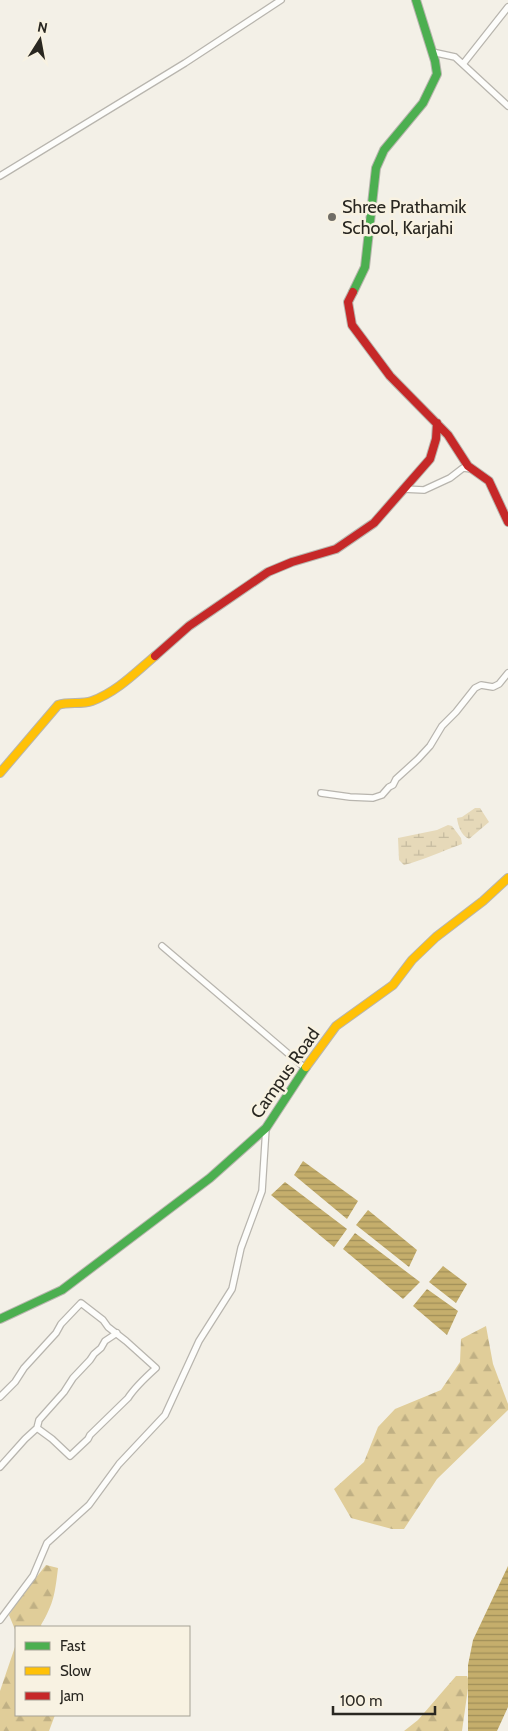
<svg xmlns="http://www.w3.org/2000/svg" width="508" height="1731" font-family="Cabin,sans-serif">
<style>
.forest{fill:url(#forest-firs)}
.wetland{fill:url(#wetland-marsh)}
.water{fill:url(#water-rules)}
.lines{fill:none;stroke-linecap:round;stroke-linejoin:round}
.street-casing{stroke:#b8b5ae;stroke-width:8}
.fast-casing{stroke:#b8b5ae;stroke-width:10}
.slow-casing{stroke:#b8b5ae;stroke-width:10}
.jam-casing{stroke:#b8b5ae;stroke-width:10}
.street{stroke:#fdfdfb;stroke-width:5.5}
.fast{stroke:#4caf50;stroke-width:8}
.slow{stroke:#ffc107;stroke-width:8}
.jam{stroke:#c62828;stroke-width:8}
.poi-dot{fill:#706d66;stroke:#f8f2e2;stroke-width:2}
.labels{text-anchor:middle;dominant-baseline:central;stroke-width:5;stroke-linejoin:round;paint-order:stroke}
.poi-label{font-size:18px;fill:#292721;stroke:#f8f2e2;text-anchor:start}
.street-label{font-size:18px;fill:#292721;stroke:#f8f2e2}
</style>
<defs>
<pattern id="forest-firs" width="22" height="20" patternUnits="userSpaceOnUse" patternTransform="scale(1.25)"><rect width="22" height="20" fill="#e0cd99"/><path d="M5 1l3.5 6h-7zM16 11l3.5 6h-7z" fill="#c0b084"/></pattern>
<pattern id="wetland-marsh" width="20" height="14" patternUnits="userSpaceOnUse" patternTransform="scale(1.25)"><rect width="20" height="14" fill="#e6d9b9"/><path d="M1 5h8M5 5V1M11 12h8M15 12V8" fill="none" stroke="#c5ba9f"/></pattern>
<pattern id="water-rules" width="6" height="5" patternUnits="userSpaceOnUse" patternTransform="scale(1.25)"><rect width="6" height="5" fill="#c5ae6c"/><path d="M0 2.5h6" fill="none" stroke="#a08e58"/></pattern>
</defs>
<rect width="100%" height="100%" fill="#f3f0e7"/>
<path class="forest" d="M486,1326L493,1364L508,1404V1410L437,1479L404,1529H392L351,1518L334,1489L364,1462L378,1427L395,1409L441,1390L460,1362L461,1339Z
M46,1565L58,1568C55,1593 54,1603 41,1625L42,1627H16V1632L9,1615L19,1599Z
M16,1644V1715H55L49,1731H0V1691Z
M456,1676H467L469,1681L462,1731H404L418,1720Z"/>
<path class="wetland" d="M475,808H480L489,822L469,839C461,835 458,826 457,818L462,817Z
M448,825L452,826L461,838L462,844C442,851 424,860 404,865L399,860L398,838L437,830Z"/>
<path class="water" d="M303,1161L358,1201L347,1219L294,1175Z
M285,1182L347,1229L334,1247L271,1195Z
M368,1210L417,1250L409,1267L356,1225Z
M355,1233L420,1282L403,1299L343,1249Z
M443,1266L467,1284L456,1303L429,1282Z
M427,1289L458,1311L447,1335L413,1306Z
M508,1566V1707L497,1731H468V1665L473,1640Z"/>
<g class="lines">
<defs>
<path id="street" d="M432,52L455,57L508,106
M463,64L508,7
M0,176L185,63L281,0
M403,489L424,490L450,478L463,468L472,469
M321,793L350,797L373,798L382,795L389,787L393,785L396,779L418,759L430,746L442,726L456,712L475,688L481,685L493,687L499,684L508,673
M162,946L305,1068
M0,1397L15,1382L24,1368L56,1333L61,1324L81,1303L103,1320L108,1327L126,1341L156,1368C146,1377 135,1387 128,1398L90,1435L88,1439L70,1456L52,1439L37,1428L25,1439L0,1467
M37,1428L39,1420L64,1392L73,1378L90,1360L94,1354L101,1348L105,1341L117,1333
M0,1620L33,1576L47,1543L89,1505L119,1464L165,1415L199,1341L232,1289L241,1248L262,1191L266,1128"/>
<path id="fast" d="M353,292L365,267L376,168L384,150L423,103L437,74L435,61L416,0
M0,1319L62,1290L210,1178L266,1128L306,1067"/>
<path id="slow" d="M0,773L58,705C69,701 81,705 92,701C117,692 136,672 155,656
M306,1067L336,1026L393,985L412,960L436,937L483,901L508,878"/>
<path id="jam" d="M353,292L348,302L352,325L390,376L448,435L468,466L489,481L508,522
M155,656L189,626L268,572L292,562L336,549L374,523L430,459L436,439L437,423"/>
</defs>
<use href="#street" class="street-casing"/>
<use href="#fast" class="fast-casing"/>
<use href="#slow" class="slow-casing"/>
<use href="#jam" class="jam-casing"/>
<use href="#street" class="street"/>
<use href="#fast" class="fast"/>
<use href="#slow" class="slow"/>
<use href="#jam" class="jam"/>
</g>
<circle class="poi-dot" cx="332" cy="217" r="5"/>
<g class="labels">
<g class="poi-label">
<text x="342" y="207">Shree Prathamik<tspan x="342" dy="21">School, Karjahi</tspan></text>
</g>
<g class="street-label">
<text transform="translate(285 1073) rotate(-55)">Campus Road</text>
</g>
</g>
<rect x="15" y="1626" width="175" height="90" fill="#f8f2e2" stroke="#a5a195"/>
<rect x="25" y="1642" width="25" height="8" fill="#4caf50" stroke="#a5a195"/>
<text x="60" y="1651" font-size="15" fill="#292721">Fast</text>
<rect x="25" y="1667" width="25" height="8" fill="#ffc107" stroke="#a5a195"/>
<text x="60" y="1676" font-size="15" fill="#292721">Slow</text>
<rect x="25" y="1692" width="25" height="8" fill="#c62828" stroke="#a5a195"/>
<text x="60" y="1701" font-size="15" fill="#292721">Jam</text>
<g transform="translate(40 40) rotate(11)" stroke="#f8f2e2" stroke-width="4" paint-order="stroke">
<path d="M0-4L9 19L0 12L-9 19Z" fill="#292721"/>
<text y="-8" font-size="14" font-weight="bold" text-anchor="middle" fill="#292721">N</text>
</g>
<path d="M333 1706v8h102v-8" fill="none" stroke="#292721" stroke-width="2.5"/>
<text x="340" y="1706" font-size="15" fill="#292721" stroke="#f8f2e2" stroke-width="4" paint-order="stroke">100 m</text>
</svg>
